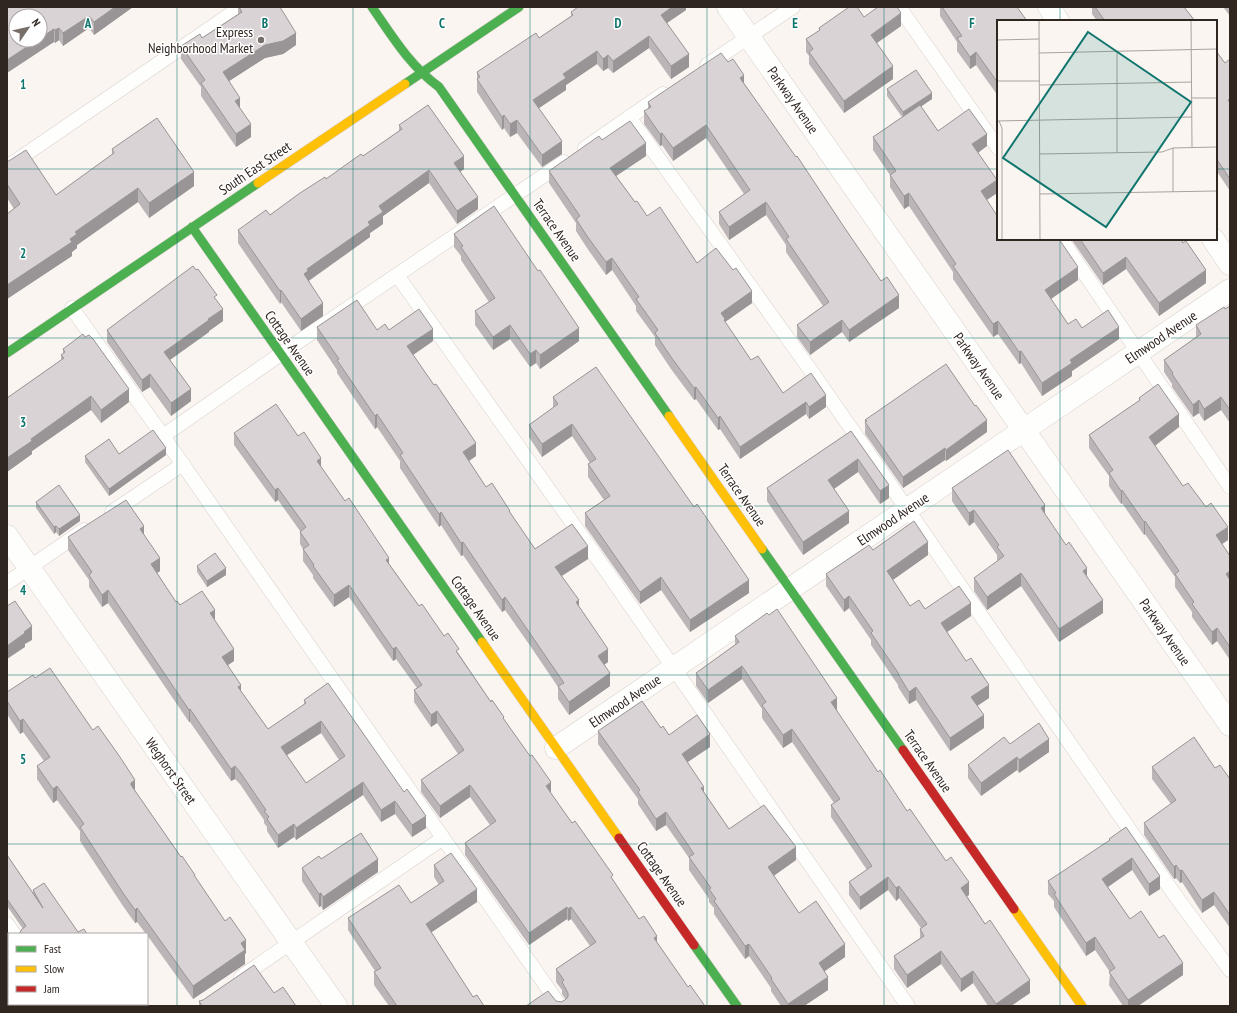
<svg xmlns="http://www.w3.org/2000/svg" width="1237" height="1013" font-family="'PT Sans Narrow',sans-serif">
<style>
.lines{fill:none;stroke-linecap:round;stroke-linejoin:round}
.lane-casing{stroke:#d9d1cd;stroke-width:15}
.street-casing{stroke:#d9d1cd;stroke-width:23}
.fast-casing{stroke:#d9d1cd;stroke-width:10}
.slow-casing{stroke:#d9d1cd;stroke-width:10}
.jam-casing{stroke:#d9d1cd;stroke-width:10}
.lane{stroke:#fefefd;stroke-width:14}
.street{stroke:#fefefd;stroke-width:22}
.fast{stroke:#4caf50;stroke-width:9}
.slow{stroke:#ffc107;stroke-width:9}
.jam{stroke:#c62828;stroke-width:9}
.wall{fill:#bbb5b7;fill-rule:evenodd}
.shaded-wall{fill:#999495}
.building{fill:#dad3d5;stroke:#999495;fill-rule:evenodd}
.grid{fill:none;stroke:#0f766e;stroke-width:1;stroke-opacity:0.55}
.poi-dot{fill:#776e69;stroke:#fff;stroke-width:1.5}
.labels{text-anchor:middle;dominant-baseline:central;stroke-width:3;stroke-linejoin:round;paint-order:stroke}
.poi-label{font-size:14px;fill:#302620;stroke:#fff;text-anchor:end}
.street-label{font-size:14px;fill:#302620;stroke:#fff}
.inset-road{fill:none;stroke:#a9a29d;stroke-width:1}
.view{fill:#0f766e;fill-opacity:0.15;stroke:#0f766e;stroke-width:2}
.inset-edge{fill:none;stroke:#302620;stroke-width:2}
.grid-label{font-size:13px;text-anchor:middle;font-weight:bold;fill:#0f766e;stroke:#fff;stroke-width:3;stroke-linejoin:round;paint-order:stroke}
</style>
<rect width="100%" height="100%" fill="#faf5f1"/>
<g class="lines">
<defs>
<path id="lane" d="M899,7L998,148
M707,65L793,7
M629,117L814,375L1177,898L1230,970
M585,148L663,94
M7,167L241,7
M1061,239L1230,487
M397,275L607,572L908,1006
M72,308L86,328L163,436L560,1006
M163,436L295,344L564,162
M112,512L183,464
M7,583L84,530
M7,924L14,934
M241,977L443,838
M63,1004L64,1006"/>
<path id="street" d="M728,7L1230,725
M1049,7L1058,21
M1213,239L1230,264
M7,536L336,1006
M556,748L1230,290"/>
<path id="fast" d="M372,7C392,36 410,66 439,87L669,416
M405,84L519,7
M192,227L482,642
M7,353L258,183
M762,549L903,750
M694,945L737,1006"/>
<path id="slow" d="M258,183L405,84
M669,416L762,549
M482,642L619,838
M1014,909L1082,1006"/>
<path id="jam" d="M903,750L1014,909
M619,838L694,945"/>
</defs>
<use href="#lane" class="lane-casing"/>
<use href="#street" class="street-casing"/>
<use href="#fast" class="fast-casing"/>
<use href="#slow" class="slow-casing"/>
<use href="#jam" class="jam-casing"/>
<use href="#lane" class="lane"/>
<use href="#street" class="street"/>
<use href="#fast" class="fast"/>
<use href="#slow" class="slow"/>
<use href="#jam" class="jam"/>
</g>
<path class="wall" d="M7,7H133L94,35L89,28L63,46L59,40L55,43L54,42Z
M238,7H280L296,45L283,54L265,58L229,81L251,137L236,147L201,96V87L181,59V46L202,38L238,14Z
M686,7V10L667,23L689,67L671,79L649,48L613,73L608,68L603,71L597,64L566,85V90L539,108L562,154L542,167L517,133L510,137L504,128L502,130L477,92V72L539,38L571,16V12Z
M940,7H1017L998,21V96L976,65L970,69L957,51V42L940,16Z
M1092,7H1184L1195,21H1097L1092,14Z
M1223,7H1230V16Z
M864,17L901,26L877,43L893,79L844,113L809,64V56L806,52V39L819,31V28Z
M1216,51L1225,63L1230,59V191L1216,170Z
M744,83L899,308L849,342L842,332L810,355L797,337V325L823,306L786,252V245L766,215L729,240L719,224V212L744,194L706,138L673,161L662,145L660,146L644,124V111L648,109V102Z
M887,89L932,99L921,106L938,131L987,146L978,153L997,193L986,200L998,239L1078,280L1051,299L1068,324L1119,339L1072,371V376L1042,396L1021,363L1019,364L998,334L993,337L953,279V272L909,206L904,209L890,187V175L873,150V137L902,117L887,96Z
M399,125L464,169L460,172L478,209L457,224L429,183L383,216V224L370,233V237L309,281L323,316L301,331L281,302L280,304L238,243V230L270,215L326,179L363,156L399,131Z
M602,140L646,156L616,176L635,202L647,216L697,263L752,303L725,322L751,360L783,393L826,407L809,419L806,414L740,459L720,429L718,430L696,399L694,400L671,369L655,345V337L636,311V306L612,270L606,275L587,248L576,231V223L549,183V171Z
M112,149L194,186L149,218L138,202L77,245V248L72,252V256L7,299V214L14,209L7,198V162L56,195L112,155Z
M454,234L579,341L540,369L536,363L530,367L510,339L493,350L475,325V311L489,302L461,260V256L454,247Z
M1071,239H1181L1206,283L1159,316L1126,269L1103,285Z
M217,300L223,321L209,331V332L170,360L191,401L171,416L150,387L142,392L107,342V330Z
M1230,306V423L1221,410L1204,421L1199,413L1193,417L1172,387V384L1164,372V360L1196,337V325Z
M317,327L389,330L433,341L413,355L476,456L469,461L486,487L510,513L535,549L588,559L562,576L579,607L608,662L604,665L610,686L569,715L558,699V687L531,647L505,610L502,612L463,555L461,556L441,525L439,527L400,468V461L377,427L375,429L337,373V370L317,340Z
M63,349L129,402L101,423L91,410L32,451V454L7,472V398L61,360V355L63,354Z
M553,397L749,593L690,632L661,590L640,604L585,526V513L604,500L588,477V464L590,463L572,436L542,457L529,437V425L553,408Z
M1139,398L1179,427L1155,446L1183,486L1228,540L1222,544L1230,556V660L1217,641L1212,645L1192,617V612L1175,587V577L1145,534L1144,535L1122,503L1121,504L1109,486V476L1089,448V435L1139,401Z
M865,420L987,432L946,461L945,460L903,488L865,434Z
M851,431L889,498L880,504L858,472L834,489L849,523L803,555L767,501V488Z
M234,433L321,467L419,606L459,654L491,702L504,719L551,794L572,823L613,880L639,919L657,943L688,987L705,1006H526L556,1001L561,1002L566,1000L562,994V990L556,982V969L590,946L571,919L568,921L567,919L529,945L465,855V843L490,825L470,797L440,818L421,792V780L458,754L437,723L431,727L414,702V690L417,688L396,659L393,661L349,597L334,607L313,578V575L303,561V549L300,544V531L278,500L275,502L234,445Z
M166,455L109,496L85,462V456Z
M952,488L1045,515L1087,576L1103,613L1059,642L1021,586L987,610L974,591V578L998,561L997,560V555L974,522L969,526L952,501Z
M36,502L80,521L59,536L56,532L54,534L36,508Z
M144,534L160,571L157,573L176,602L180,605L215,620L234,661L228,665L241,691L268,729L304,705V700L426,828L412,837L395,814L381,822L363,795L296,840L294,837L278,848L267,831V827L264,823V820L240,784L235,779L231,781L190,722H189L108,603L102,607L89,587V580L68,550V537ZM321,733L339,760L306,783L287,755Z
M873,550L928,555L893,580L910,606L971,616L947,632L989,698L977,706L984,728L950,751L916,700L909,704L898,687V685L871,645V640L849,608L844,612L826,586V574Z
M197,566L226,575L207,587L197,572Z
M735,636L837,711L878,772L969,895L967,896L1030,993L1011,1006H988L973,983L961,992L941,964L907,988L894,969V956L920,938V929L921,928L899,898L896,901L888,890L860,910L849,895V882L867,870L831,817V805L834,803L792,742L783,748L762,718V709L742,679L708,703L696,686V673L735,645Z
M35,678L92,729L195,877L246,953L245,954V964L193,999L147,935V934H146L137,922L135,923L123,906L80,841V831L57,800L53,803L37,779V766L44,761L23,732L20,734L7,714V692Z
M661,728L669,735L710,747L687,762L704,792L729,829L796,860L773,876L799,913L845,957L825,971L828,990L804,1006H781L771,991V988L749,956L745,959L714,914V908L709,902V899L689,870V858L666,825L656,831L638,804V799L598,744V731Z
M1010,744L1049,752L1019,773L1017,770L981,796L968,778V765Z
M1152,767L1215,768L1230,779V928L1214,905L1202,913L1182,882L1180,883L1176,878L1174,879L1144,835V823L1171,804L1152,779Z
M1126,827L1160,889L1149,896L1132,870L1108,887L1130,919L1183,975L1138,1006H1123L1109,985L1110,972L1095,950L1086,956L1054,907V901L1048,894V881L1109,841V839Z
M7,855L33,893V890L78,932L87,934L23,929L7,906Z
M321,859L378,872L323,910L321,906L319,907L302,881V868Z
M434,865L477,902L431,932L473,997L484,1006H389L374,985V972L375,971L348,930V918L411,903L439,885L434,877Z
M9,938V1001L7,998V939Z
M274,993L296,1006H199V1001Z
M11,1004H32L30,1006H12Z
M89,1004H141L142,1006H90Z"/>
<path class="shaded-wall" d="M115,7H133L94,35V22Z
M672,7H686V10L661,27V15Z
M901,13V26L871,47V35Z
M89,16V28L63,46V33Z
M59,28V40L55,43V30Z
M54,29V42L7,73V60L37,40H40V38Z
M296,33V45L283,54L265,58L223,85V72L265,45Z
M649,36V48L613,73V61Z
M597,51V64L566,85V90L533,112V100L563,74Z
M976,52V65L970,69V57Z
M689,54V67L671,79V66Z
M608,55V68L603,71V59Z
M893,66V79L844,113V101Z
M744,75V87L740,78Z
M932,93V99L903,119V112Z
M240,98V111L235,101Z
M504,115V128L502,130V117Z
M517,120V133L510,137V124Z
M251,124V137L236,147V134Z
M706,125V138L673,161V148Z
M662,133V145L660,146V134Z
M987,134V146L972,157V144Z
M562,141V154L542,167V155Z
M646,143V156L610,180V168Z
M464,156V169L454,176V163Z
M429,170V183L383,216V224L370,233V237L308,281L304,274L307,269L368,222L379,206Z
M194,172V186L149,218V203Z
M997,180V193L981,204V191Z
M138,188V202L77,245V248L72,252V256L7,299V285L70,239L75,232Z
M909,193V206L904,209V196Z
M478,197V209L457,224V211Z
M766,202V215L729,240V227Z
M1126,257V269L1103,285V273Z
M612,258V270L606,275V262Z
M1078,267V280L1045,303V290Z
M1206,270V283L1159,316V303Z
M281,290V302L280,304V291Z
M752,291V303L725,322V332L721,313Z
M899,295V308L849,342V330Z
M323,303V316L301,331V319Z
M223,309V321L209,331V332L164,364V352Z
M842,320V332L810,355V342Z
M998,321V334L993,337V324Z
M510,325V339L493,350V337Z
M1119,327V339L1072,371V376L1042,396V383L1070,360Z
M579,328V341L540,369V355Z
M433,329V341L407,359V346Z
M536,350V363L530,367V354Z
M1021,351V363L1019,364V352Z
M150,374V387L142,392V380Z
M696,387V399L694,400V388Z
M129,389V402L101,423V410Z
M191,389V401L171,416V403Z
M826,395V407L809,419V407Z
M91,396V410L32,451V454L7,472V458L31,439Z
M1221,397V410L1204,421V409Z
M1199,400V413L1193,417V405Z
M806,402V414L740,459V447Z
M377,414V427L375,429V416Z
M1179,414V427L1149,450V437Z
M720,416V429L718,430V418Z
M987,420V432L946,461V450Z
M572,424V436L542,457V444Z
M476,443V456L463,465V452Z
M166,448V455L109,496V489Z
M945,448V460L903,488V477Z
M321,458V470L317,461Z
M858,459V472L828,493V480Z
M889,485V498L880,504V491Z
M278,488V500L275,502V490Z
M1122,490V503L1121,504V491Z
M1045,505V518L1041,508Z
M974,510V522L969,526V513Z
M849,511V523L803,555V542Z
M441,512V525L439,527V514Z
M80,515V521L59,536V529Z
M1145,521V534L1144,535V522Z
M56,526V532L54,534V527Z
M144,526V539L140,529Z
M1228,527V540L1216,548V535Z
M463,542V555L461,556V543Z
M928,542V555L887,584V571Z
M588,546V559L555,580V567Z
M160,558V571L151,577V564Z
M389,558V570L386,560Z
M226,568V575L207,587V581Z
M1087,568V581L1083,571Z
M1230,571V584L1226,574Z
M1021,573V586L987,610V597Z
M661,577V590L640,604V592Z
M749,580V593L690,632V620Z
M349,585V597L334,607V595Z
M108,590V603L102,607V595Z
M849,596V608L844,612V600Z
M505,597V610L502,612V600Z
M579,600V613L576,602Z
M1103,600V613L1059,642V629Z
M971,603V616L941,636V623Z
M215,610V622L210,613Z
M32,626V640L25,644V647L7,659V646L24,632Z
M1217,628V641L1212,645V632Z
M396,647V659L393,661V649Z
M234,649V661L222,669V657Z
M608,649V662L598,669V656Z
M742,666V679L708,703V690Z
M610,673V686L569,715V702Z
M241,685V698L238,687Z
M989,685V698L971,710V697Z
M916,687V700L909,704V692Z
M837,698V711L831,715V702Z
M190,709V722H189V710Z
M437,711V723L431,727V715Z
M984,715V728L950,751V738Z
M23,719V732L20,734V721Z
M321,721V733L281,759V747Z
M792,729V742L783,748V735Z
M710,734V747L682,766V754Z
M1049,739V752L1019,773V760Z
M1017,757V770L981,796V783Z
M235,766V779L231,781V769Z
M135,780V793L131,796V783Z
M363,782V795L296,840V828Z
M551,782V794L546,786Z
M470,785V797L440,818V806Z
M57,786V800L53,803V789Z
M704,787V799L701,788Z
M395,801V814L381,822V810Z
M666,812V825L656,831V819Z
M426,816V828L412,837V825Z
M294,824V837L278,848V835Z
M796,847V860L768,880V867Z
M1132,858V870L1102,891V879Z
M378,859V872L323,910V897Z
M1176,865V878L1174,879V867Z
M1182,870V882L1180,883V871Z
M1160,876V889L1149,896V884Z
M888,877V890L860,910V897Z
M969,882V895L961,901V888Z
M899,886V898L896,901V888Z
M477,889V902L426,936V924Z
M1214,892V905L1202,913V900Z
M321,893V906L319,907V894Z
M567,907V919L529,945V933Z
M571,907V919L568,921V909Z
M137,908V922L135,923V910Z
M657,936V948L654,938Z
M1095,937V950L1086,956V943Z
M246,940V953L245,954V964L193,999V986L241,943Z
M749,944V956L745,959V946Z
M845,944V957L819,975V963Z
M941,951V964L907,988V975Z
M1183,963V975L1138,1006H1128V1000Z
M973,971V983L961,992V979Z
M828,977V990L804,1006H788V1004Z
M1030,980V993L1011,1006H996V1004Z
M23,1004H32L30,1006H20Z"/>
<path class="building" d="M7,7H115L94,22L89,16L63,33L59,28L55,30L54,29L40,38V16H16V40H37L7,60Z
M239,7H280L296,33L283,41L265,45L223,72L240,98L235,101L251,124L236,134L201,83L205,80L181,46L200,34L202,38L242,12Z
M578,7H672L661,15L689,54L671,66L649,36L613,61L608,55L603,59L597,51L563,74L566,78L533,100L562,141L542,155L517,120L510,124L504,115L502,117L477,79L480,77L477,72L536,33L539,38L573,15L571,12Z
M849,7H857L864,17L878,7H897L901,13L871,35L893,66L844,101L809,52L813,49L806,39L820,30L819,28Z
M942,7H1017L1027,21H998V83L976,52L970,57L957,38L962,36Z
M1095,7H1184L1195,21H1117L1116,19L1114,21H1105Z
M1216,51L1225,63L1230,59V98L1228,100L1230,103V179L1216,158Z
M721,53L728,62L733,59L744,75L740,78L796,157L797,156L844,227L881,281L887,277L899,295L849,330L842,320L810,342L797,325L829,302L786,239L789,237L766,202L729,227L719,212L750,190L706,125L673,148L662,133L660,134L644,111L651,107L648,102Z
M916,70L932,93L903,112L887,89Z
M428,105L464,156L454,163L478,197L457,211L429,170L379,206L383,212L368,222L370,225L307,269L308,271L304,274L323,303L301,319L281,290L280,291L238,230L266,210L270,215L300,193L325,177L326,179L361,154L363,156L402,129L399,125Z
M920,105L938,131L969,109L987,134L972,144L997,180L981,191L998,217V239H1059L1078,267L1045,290L1068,324L1076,319L1082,328L1108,310L1119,327L1070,360L1072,363L1042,383L1021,351L1019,352L998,321L993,324L953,266L956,264L909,193L904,196L890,175L896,171L873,137Z
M157,118L194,172L149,203L138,188L75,232L77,234L70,239L72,242L7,285V214L20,204L7,184V162L26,150L56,195L114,153L112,149Z
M630,121L646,143L610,168L635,202L637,201L647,216L660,207L697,263L716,248L733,270L736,268L752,291L721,313L725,319L724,320L751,360L758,356L783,393L811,373L826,395L809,407L806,402L740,447L720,416L718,418L696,387L694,388L671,357L655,333L658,330L636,299L639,297L612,258L606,262L587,236L576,219L580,216L549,171L599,136L602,140Z
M494,206L538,271L540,270L579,328L540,355L536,350L530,354L510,325L493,337L475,311L495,298L461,247L463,246L454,234Z
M1080,239H1181L1183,243L1186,241L1206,270L1159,303L1126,257L1103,273Z
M193,266L196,270L198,269L217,295L214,297L223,309L208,319L209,320L164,352L191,389L171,403L150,374L142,380L107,330Z
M357,300L377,330L385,324L389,330L419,309L433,329L407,346L434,385L436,384L476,443L463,452L486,487L492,483L510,511H509L535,549L572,524L588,546L555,567L579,600L576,602L608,649L598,656L610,673L569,702L558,686L564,683L505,597L502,600L463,542L461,543L441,512L439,514L400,455L403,453L377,414L375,416L337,360L339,359L317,327Z
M1230,306V410L1221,397L1204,409L1199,400L1193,405L1172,374L1173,373L1164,360L1201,334L1196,325L1224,307L1225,309Z
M83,334L85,337L89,335L93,339L129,389L101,410L91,396L31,439L32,441L7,458V398L64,358L61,355L65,352L63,349Z
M946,364L975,406L976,405L987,420L946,450L945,448L903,477L865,422L867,421L865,420Z
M596,367L694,507L697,504L749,580L690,620L661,577L640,592L585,513L610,496L588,464L596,459L572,424L542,444L529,425L558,404L553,397Z
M1158,384L1179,414L1149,437L1183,486L1188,483L1206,507L1211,503L1228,527L1216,535L1230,556V571L1226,574L1230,580V647L1217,628L1212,632L1192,604L1194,602L1175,574L1179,571L1145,521L1144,522L1122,490L1121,491L1109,473L1113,470L1089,435L1140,400L1139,398Z
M276,404L298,436L304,432L321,458L317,461L345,501L349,498L389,558L386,560L419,606L422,604L444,636L448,633L459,649L456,651L491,702L492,700L504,717L503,718L530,756L532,755L551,782L546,786L572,823L575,821L613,875L611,877L639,919L644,916L657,936L654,938L688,987L690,985L705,1006H526L548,991L556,1001L561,1002L565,1000L568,997V993L562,982L564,980L556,969L596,942L571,907L568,909L567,907L529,933L465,843L496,821L470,785L440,806L421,780L464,750L437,711L431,715L414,690L422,685L396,647L393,649L349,585L334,595L313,566L314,565L303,549L309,545L300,532L306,527L278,488L275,490L234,433Z
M153,430L166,448L109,489L85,456L109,439L119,454Z
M851,431L889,485L880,491L858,459L828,480L849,511L803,542L767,488Z
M1008,450L1045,505L1041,508L1066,545L1069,542L1087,568L1083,571L1103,600L1059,629L1021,573L987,597L974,578L1004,556L997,547L999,545L974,510L969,513L952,488Z
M59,485L80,515L59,529L56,526L54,527L36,502Z
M126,500L144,526L140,529L160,558L151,564L176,602L177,601L180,605L202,591L215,610L210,613L234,649L222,657L241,685L238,687L268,729L306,703L304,700L328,683L404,792L407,789L426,816L412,825L395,801L381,810L363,782L296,828L294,824L278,835L267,819L269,817L264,811L266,810L240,772L235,766L231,769L190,709L189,710L108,590L102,595L89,575L92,572L68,537ZM321,721L345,756L306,783L281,747Z
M914,521L928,542L887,571L910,606L919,600L925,609L959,586L971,603L941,623L966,661L971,658L989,685L971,697L984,715L950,738L916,687L909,692L898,674H899L871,633L873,631L849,596L844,600L826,574L869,545L873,550Z
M215,553L226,568L207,581L197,566Z
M15,601L32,626L24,632L25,633L7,646V606Z
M777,609L837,698L831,702L878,772L880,770L907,811L910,809L946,861L951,857L969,882L961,888L985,924L990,920L1030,980L996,1004L973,971L961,979L941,951L907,975L894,956L924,936L920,929L927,924L899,886L896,888L888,877L860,897L849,882L872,866L831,805L840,799L792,729L783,735L762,705L766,702L742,666L708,690L696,673L739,642L735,636L767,613L769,615Z
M50,668L92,729L93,730L98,726L120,757L135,780L131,783V785L181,857L182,856L195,875H194L225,921L230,917L246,940L241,943L245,950L193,986L137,908L135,910L123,893L80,827L84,824L57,786L53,789L37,766L50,757L23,719L20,721L7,701V692L33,675L35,678Z
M642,701L661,728L663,726L669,735L697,715L710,734L682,754L704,787L701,788L729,829L764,805L796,847L768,867L799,913L816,901L845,944L819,963L828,977L788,1004L771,979L772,978L749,944L745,946L714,901L716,899L709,889L711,888L689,857L694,854L666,812L656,819L638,792L640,790L598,731Z
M1039,723L1049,739L1019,760L1017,757L981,783L968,765L1004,737L1010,744Z
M1194,737L1215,768L1220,765L1230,779V915L1214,892L1202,900L1182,870L1180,871L1176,865L1174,867L1144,823L1176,800L1152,767Z
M1126,827L1160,876L1149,884L1132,858L1102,879L1130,919L1141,911L1159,938L1164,935L1183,963L1128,1000L1109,972L1115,968L1095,937L1086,943L1054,894L1056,893L1048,881L1110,840L1109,839Z
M361,833L378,859L323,897L321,893L319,894L302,868L319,856L321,859Z
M451,853L477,889L426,924L473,997L477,995L484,1006H397L374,972L381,968L348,918L399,885L411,903L444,881L434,865Z
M7,855L43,908L33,890L44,883L78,932L84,929L87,934H19L22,929L26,926L7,899Z
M9,938V979L7,976V939Z
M254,965L274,993L283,987L296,1006H202L199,1001L203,1000Z
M9,981V994L7,991V982Z
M16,1004H23L20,1006H17Z
M93,1004H141L142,1006H95Z"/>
<path class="grid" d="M177,7V1006M353,7V1006M530,7V1006M707,7V1006M884,7V1006M1060,7V21M7,169H998M1216,169H1230M1060,239V1006M7,338H1230M7,506H1230M7,675H1230M7,844H1230"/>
<circle class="poi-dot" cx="261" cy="40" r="4"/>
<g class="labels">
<g class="poi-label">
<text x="253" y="32">Express<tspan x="253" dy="16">Neighborhood Market</tspan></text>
</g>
<g class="street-label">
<text transform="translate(793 100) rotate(55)">Parkway Avenue</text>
<text transform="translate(255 168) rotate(-34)">South East Street</text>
<text transform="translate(557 230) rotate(55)">Terrace Avenue</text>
<text transform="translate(1161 337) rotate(-34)">Elmwood Avenue</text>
<text transform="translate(290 343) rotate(55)">Cottage Avenue</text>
<text transform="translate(979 366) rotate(55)">Parkway Avenue</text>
<text transform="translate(742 495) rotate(55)">Terrace Avenue</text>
<text transform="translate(893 519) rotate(-34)">Elmwood Avenue</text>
<text transform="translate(476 608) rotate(55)">Cottage Avenue</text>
<text transform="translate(1165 632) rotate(55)">Parkway Avenue</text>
<text transform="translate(625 701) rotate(-34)">Elmwood Avenue</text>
<text transform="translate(928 761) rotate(55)">Terrace Avenue</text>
<text transform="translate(171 771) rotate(55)">Weghorst Street</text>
<text transform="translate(662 874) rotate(55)">Cottage Avenue</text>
</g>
</g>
<g transform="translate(997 20)">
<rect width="220" height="220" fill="#faf5f1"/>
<path class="inset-road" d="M42,0L43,220M194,0L195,127M0,20L42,19M120,31V133M42,33L220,29M0,61H43M43,65L195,62M195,78H220M0,101L195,97M2,101L5,108V220M176,128V172M42,134L165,132L176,128L220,127M43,174L220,171"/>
<path class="view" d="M91,12L194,82L109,207L6,138Z"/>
<rect width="220" height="220" class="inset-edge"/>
</g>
<g class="grid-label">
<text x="88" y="28">A</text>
<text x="265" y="28">B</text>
<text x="442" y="28">C</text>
<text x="618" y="28">D</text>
<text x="795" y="28">E</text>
<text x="972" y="28">F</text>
<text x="23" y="89">1</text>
<text x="23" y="258">2</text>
<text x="23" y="427">3</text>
<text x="23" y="595">4</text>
<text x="23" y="764">5</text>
</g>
<rect width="1237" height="1013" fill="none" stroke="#302620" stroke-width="16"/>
<rect x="8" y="933" width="140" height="72" fill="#ffffff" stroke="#aca8a6"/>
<rect x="16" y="946" width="20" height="6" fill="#4caf50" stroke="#aca8a6"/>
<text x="44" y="953" font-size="12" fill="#302620">Fast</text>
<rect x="16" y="966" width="20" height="6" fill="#ffc107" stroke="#aca8a6"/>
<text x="44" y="973" font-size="12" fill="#302620">Slow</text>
<rect x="16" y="986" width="20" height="6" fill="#c62828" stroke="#aca8a6"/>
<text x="44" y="993" font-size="12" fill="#302620">Jam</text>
<g transform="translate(28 28) rotate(56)"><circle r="19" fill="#ffffff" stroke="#aca8a6"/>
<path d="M0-3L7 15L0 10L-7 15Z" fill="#776e69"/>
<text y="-6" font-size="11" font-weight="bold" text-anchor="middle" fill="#302620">N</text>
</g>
</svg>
